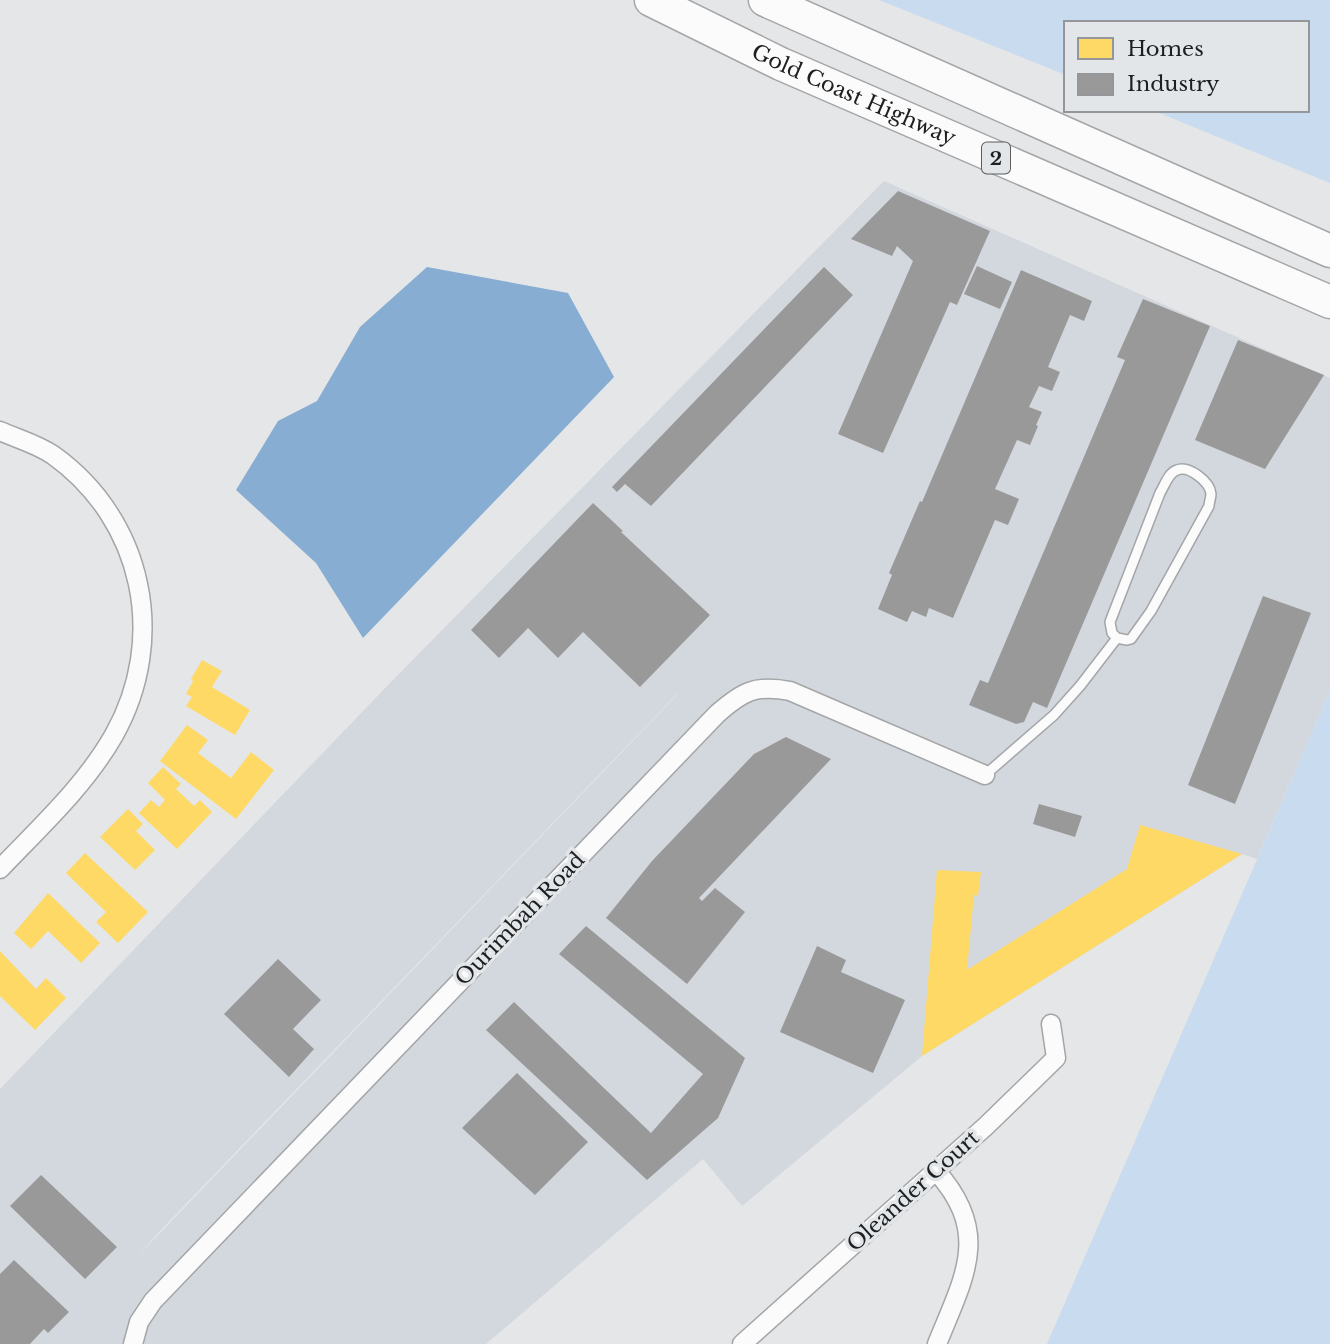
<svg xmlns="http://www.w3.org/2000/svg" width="1330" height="1344" font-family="'Libre Baskerville',serif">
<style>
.built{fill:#d3d8de;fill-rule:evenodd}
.green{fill:#c9dbee}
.water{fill:#88add2}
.homes{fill:#ffd966}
.industry{fill:#999}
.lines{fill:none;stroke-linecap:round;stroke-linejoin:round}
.lane-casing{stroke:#a4a5a7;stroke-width:12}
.street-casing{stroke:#a4a5a7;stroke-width:21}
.highway-casing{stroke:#a4a5a7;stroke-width:35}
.lane{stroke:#fbfbfc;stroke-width:9}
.street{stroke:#fbfbfc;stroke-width:18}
.highway{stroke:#fbfbfc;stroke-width:32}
.labels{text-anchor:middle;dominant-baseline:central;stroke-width:7;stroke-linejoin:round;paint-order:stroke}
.shield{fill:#e3e6e9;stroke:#595b5c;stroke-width:2}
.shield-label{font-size:19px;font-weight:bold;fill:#1e1f20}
.street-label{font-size:21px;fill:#1e1f20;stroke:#e3e6e9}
</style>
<rect width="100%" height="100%" fill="#e4e6e8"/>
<path class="built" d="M884,181L1330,378V691L1257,859L1242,854L922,1056L742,1206L703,1159L486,1344H0V1089L391,682ZM677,694V695L136,1258L160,1231Z"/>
<path class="green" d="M879,0H1330V183L1152,110H1307V23H1066V75Z
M1330,691V1344H1047Z"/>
<path class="water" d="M427,267L568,293L614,377L363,638L316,563L236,490L278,421L317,401L360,327Z"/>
<path class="homes" d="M202,660L222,671L212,687L250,710L235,735L186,706L192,697L186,694L193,681L191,679Z
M187,725L208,740L198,753L231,778L251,752L274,770L236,819L160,761Z
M163,767L181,784L176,789L194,806L200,800L212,812L177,849L139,813L151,800L159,807L165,800L148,783Z
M128,809L143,824L136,831L155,850L135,870L100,837Z
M1140,825L1242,854L922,1056L937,870L981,872L978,896L974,895L967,970L1127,869Z
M85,853L148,912L118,943L96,922L106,912L66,873Z
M48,893L100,943L81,963L48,931L31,949L14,933Z
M0,951L36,989L46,978L66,998L35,1030L0,996Z"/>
<path class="industry" d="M898,191L990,231L957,305L950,302L883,453L838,434L913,261L897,246L892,256L851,239Z
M977,266L1012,282L1000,309L964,294Z
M824,267L853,295L651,506L625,484L617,492L612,487Z
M1021,270L1092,301L1084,321L1070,315L1048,367L1060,372L1052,391L1039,386L1029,407L1042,412L1036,425L1038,426L1030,445L1017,440L995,489L1019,499L1008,525L995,520L953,618L929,608L926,617L912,611L907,622L878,609L892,575L889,573L920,501L922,502Z
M1143,299L1210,326L1047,708L1033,702L1024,722L1016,724L969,705L980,680L988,683L1125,360L1117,357Z
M1238,340L1324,375L1265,469L1195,440Z
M593,503L623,531L621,532L710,615L640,687L583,632L558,658L528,628L499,658L471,630Z
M1263,596L1311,613L1235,804L1188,785Z
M786,737L831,759L699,898L702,901L715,888L745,912L687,984L606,918L652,861L754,754Z
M1039,804L1082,816L1075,837L1033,824Z
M586,926L745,1058L718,1118L647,1180L486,1030L514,1002L651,1133L703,1074L559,954Z
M817,946L846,960L841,972L905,1000L873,1073L780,1032Z
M278,959L321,1000L293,1029L314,1049L289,1077L224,1014Z
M517,1073L588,1142L535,1195L462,1128Z
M41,1175L117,1247L85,1279L10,1206Z
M14,1260L69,1312L48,1333L44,1329L30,1344H0V1274Z"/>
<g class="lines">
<defs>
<path id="lane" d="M985,775L1054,715L1080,686L1117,638L1127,640L1131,639L1151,611L1209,506C1209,502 1211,498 1211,494C1210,482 1189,465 1177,470C1168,473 1165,485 1160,493L1110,622L1112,633L1117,638"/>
<path id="street" d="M0,431C18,439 37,444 53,455C144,520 168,639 114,735C85,786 40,827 0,869
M936,1171C992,1233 964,1277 937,1344
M133,1344L139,1322L153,1301L717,714C742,692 755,684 790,691L985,775
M742,1344L986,1126L1056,1058L1051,1024"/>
<g id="highway">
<path id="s1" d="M651,0L781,64L1330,302"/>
<path d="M765,0L1330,251"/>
</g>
</defs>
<use href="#lane" class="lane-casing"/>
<use href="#street" class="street-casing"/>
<use href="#highway" class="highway-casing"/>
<use href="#lane" class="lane"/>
<use href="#street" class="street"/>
<use href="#highway" class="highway"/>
</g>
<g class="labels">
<rect class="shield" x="982" y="142.5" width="28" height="31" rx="5"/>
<g class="shield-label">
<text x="996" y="158">2</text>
</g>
<g class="street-label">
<text stroke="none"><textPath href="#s1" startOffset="224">Gold Coast Highway</textPath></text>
<text transform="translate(520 919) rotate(-46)">Ourimbah Road</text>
<text transform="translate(913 1191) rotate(-42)">Oleander Court</text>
</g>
</g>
<rect x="1064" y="21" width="245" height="91" fill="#e3e6e9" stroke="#949699" stroke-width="2"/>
<rect x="1078" y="38" width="35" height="21" fill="#ffd966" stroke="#949699" stroke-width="2"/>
<text x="1127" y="56" font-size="21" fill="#1e1f20">Homes</text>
<rect x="1078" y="74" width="35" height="21" fill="#999999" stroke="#949699" stroke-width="2"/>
<text x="1127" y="91" font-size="21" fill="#1e1f20">Industry</text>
</svg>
